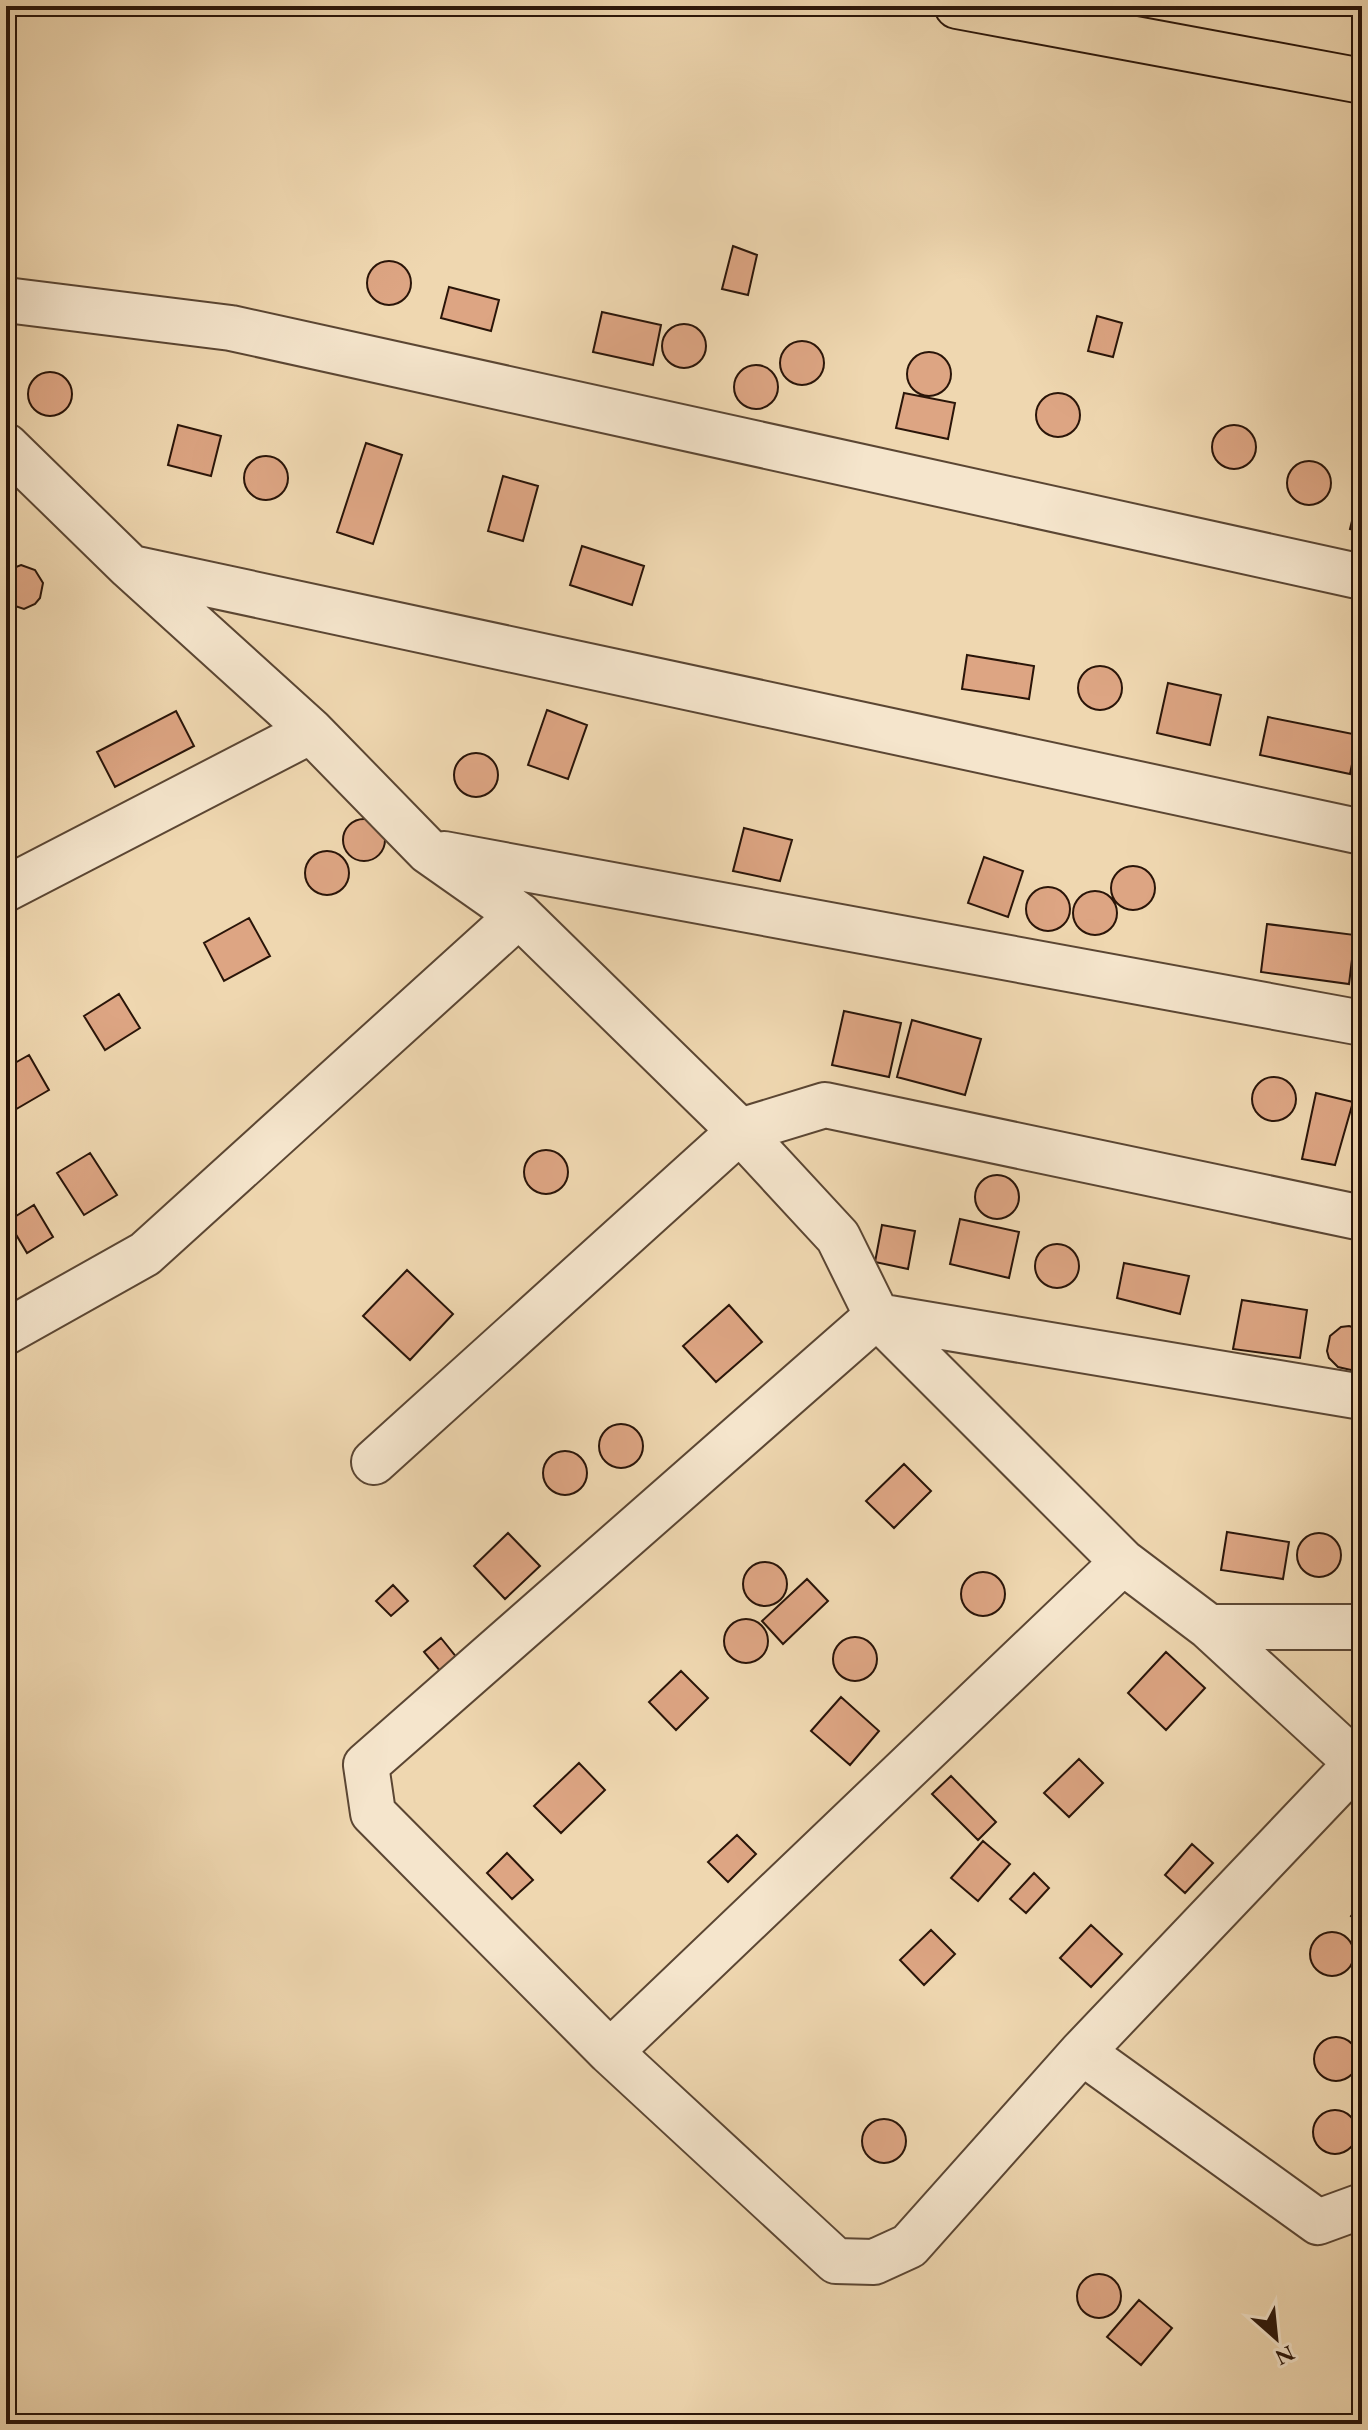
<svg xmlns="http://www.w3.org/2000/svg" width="1368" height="2430" font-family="'EB Garamond',serif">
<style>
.building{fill:#dda583;stroke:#2a1509;stroke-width:2}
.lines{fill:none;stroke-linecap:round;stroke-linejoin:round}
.street-casing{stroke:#5b4633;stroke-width:48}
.highway-casing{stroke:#2a1509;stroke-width:48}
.street{stroke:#f5e5cc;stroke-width:44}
.highway{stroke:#efd7b0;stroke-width:44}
</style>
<rect width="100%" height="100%" fill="#efd7b0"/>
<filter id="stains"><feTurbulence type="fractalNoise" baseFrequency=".0025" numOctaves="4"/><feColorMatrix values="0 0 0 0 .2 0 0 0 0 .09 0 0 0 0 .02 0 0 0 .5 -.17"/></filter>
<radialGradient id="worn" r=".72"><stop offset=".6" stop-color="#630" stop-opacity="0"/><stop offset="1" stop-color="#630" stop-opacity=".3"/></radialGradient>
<path class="building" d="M733,246L757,255L748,295L722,289Z
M367 283a22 22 0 1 1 44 0a22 22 0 1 1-44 0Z
M449,287L499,300L491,331L441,318Z
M602,312L661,325L653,365L593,352Z
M1097,316L1122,323L1113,357L1088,351Z
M662 346a22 22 0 1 1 44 0a22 22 0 1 1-44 0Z
M780 363a22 22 0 1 1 44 0a22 22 0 1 1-44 0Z
M907 374a22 22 0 1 1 44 0a22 22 0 1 1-44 0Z
M734 387a22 22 0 1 1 44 0a22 22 0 1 1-44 0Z
M28 394a22 22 0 1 1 44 0a22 22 0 1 1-44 0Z
M904,393L955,403L948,439L896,428Z
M1036 415a22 22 0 1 1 44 0a22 22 0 1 1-44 0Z
M178,425L221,436L211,476L168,465Z
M1212 447a22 22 0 1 1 44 0a22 22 0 1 1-44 0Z
M366,443L402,455L373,544L337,532Z
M244 478a22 22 0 1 1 44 0a22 22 0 1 1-44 0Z
M1287 483a22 22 0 1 1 44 0a22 22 0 1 1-44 0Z
M503,476L538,486L523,541L488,531Z
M1361,485L1362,486V532L1350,529Z
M582,546L644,566L632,605L570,585Z
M21,565L35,570L43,583L40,598L35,604L24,609L6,603V571Z
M967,655L1034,666L1029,699L962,689Z
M1078 688a22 22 0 1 1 44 0a22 22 0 1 1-44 0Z
M1168,683L1221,695L1210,745L1157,733Z
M547,710L587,725L568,779L528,765Z
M176,711L194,746L115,787L97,752Z
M1268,717L1358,735L1350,774L1260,755Z
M454 775a22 22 0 1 1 44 0a22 22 0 1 1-44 0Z
M343 840a21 21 0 1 1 42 0a21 21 0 1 1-42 0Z
M744,828L792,840L780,881L733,871Z
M305 873a22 22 0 1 1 44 0a22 22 0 1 1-44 0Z
M984,857L1023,871L1008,917L968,903Z
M1111 888a22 22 0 1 1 44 0a22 22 0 1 1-44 0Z
M1026 909a22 22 0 1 1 44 0a22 22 0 1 1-44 0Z
M1073 913a22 22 0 1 1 44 0a22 22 0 1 1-44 0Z
M249,918L270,956L224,981L204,943Z
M1267,924L1355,935L1349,984L1261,972Z
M119,994L140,1028L105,1050L84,1016Z
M844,1011L901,1023L889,1077L832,1065Z
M912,1020L981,1039L965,1095L897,1077Z
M29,1055L49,1090L6,1115V1068Z
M1252 1099a22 22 0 1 1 44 0a22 22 0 1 1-44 0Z
M1316,1093L1353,1102L1335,1165L1302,1159Z
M524 1172a22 22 0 1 1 44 0a22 22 0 1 1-44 0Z
M90,1153L117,1195L84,1215L57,1173Z
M1360,1159L1362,1160V1186L1356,1185Z
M975 1197a22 22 0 1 1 44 0a22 22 0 1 1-44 0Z
M34,1205L53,1237L27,1253L8,1221Z
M960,1219L1019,1232L1009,1278L950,1264Z
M882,1225L915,1231L908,1269L875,1262Z
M1035 1266a22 22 0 1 1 44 0a22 22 0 1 1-44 0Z
M1124,1263L1189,1276L1180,1314L1117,1298Z
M407,1270L453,1314L410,1360L363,1316Z
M1242,1300L1307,1310L1300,1358L1233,1349Z
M729,1305L762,1342L716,1382L683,1346Z
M1349,1326L1362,1330V1365L1351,1370L1338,1367L1329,1358L1327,1351L1330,1336L1341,1327Z
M599 1446a22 22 0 1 1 44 0a22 22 0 1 1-44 0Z
M543 1473a22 22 0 1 1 44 0a22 22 0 1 1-44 0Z
M904,1464L931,1491L894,1528L866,1501Z
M1227,1532L1289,1542L1283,1579L1221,1570Z
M508,1533L540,1566L505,1599L474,1566Z
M1297 1555a22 22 0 1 1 44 0a22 22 0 1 1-44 0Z
M743 1584a22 22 0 1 1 44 0a22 22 0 1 1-44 0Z
M961 1594a22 22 0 1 1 44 0a22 22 0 1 1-44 0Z
M807,1579L828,1601L783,1644L762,1621Z
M393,1585L408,1601L391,1616L376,1601Z
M724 1641a22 22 0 1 1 44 0a22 22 0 1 1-44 0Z
M833 1659a22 22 0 1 1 44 0a22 22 0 1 1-44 0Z
M441,1638L457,1658L441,1672L424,1652Z
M1166,1652L1205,1688L1166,1730L1128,1693Z
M681,1671L708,1698L676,1730L649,1702Z
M841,1697L879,1731L850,1765L811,1731Z
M1079,1759L1103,1783L1069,1817L1044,1793Z
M579,1763L605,1790L561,1833L534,1806Z
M951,1776L996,1822L978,1840L932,1794Z
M737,1835L756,1854L728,1882L708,1862Z
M983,1841L1010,1864L978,1901L951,1878Z
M1192,1844L1213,1863L1185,1893L1165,1875Z
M507,1853L533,1880L512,1899L487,1873Z
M1034,1873L1049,1888L1026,1913L1010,1899Z
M1362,1903V1925L1351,1916Z
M1091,1925L1122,1954L1091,1987L1060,1958Z
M931,1930L955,1954L924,1985L900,1960Z
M1310 1954a22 22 0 1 1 44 0a22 22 0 1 1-44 0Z
M1314 2059a22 22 0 1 1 44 0a22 22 0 1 1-44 0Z
M1313 2132a22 22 0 1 1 44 0a22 22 0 1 1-44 0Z
M862 2141a22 22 0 1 1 44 0a22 22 0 1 1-44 0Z
M1077 2296a22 22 0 1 1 44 0a22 22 0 1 1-44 0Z
M1139,2300L1172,2328L1141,2365L1107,2337Z"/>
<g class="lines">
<defs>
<path id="street" d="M6,300L231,328L1362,577
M6,446L130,567L311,731L428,851L519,915L740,1131L838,1237L877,1316L1123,1562L1209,1627L1362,1768
M132,568L1362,832
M444,854L1362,1023
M6,889L311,731
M6,1332L145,1254L519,915
M1362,1397L877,1316L366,1765L373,1813L610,2052L836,2261L874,2262L909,2246L1082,2052L1318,2222L1362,2206
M374,1462L740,1131L825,1105L1362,1218
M1209,1627H1362
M610,2052L1123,1562
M1082,2052L1357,1763"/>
<path id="highway" d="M957,6L1362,81"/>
</defs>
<use href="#street" class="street-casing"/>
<use href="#highway" class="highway-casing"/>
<use href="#street" class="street"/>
<use href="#highway" class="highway"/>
</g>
<rect width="1368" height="2430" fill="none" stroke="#efd7b0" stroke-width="32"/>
<rect x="8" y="8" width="1352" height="2414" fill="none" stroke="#2a1509" stroke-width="4"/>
<rect x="16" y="16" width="1336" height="2398" fill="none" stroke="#2a1509" stroke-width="2"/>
<g transform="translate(1276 2338) rotate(153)" stroke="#f5e5cc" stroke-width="6" paint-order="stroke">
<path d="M0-6L14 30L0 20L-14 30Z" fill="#2a1509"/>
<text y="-12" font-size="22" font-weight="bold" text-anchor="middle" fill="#2a1509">N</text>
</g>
<rect width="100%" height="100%" filter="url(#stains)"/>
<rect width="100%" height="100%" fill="url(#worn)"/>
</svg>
